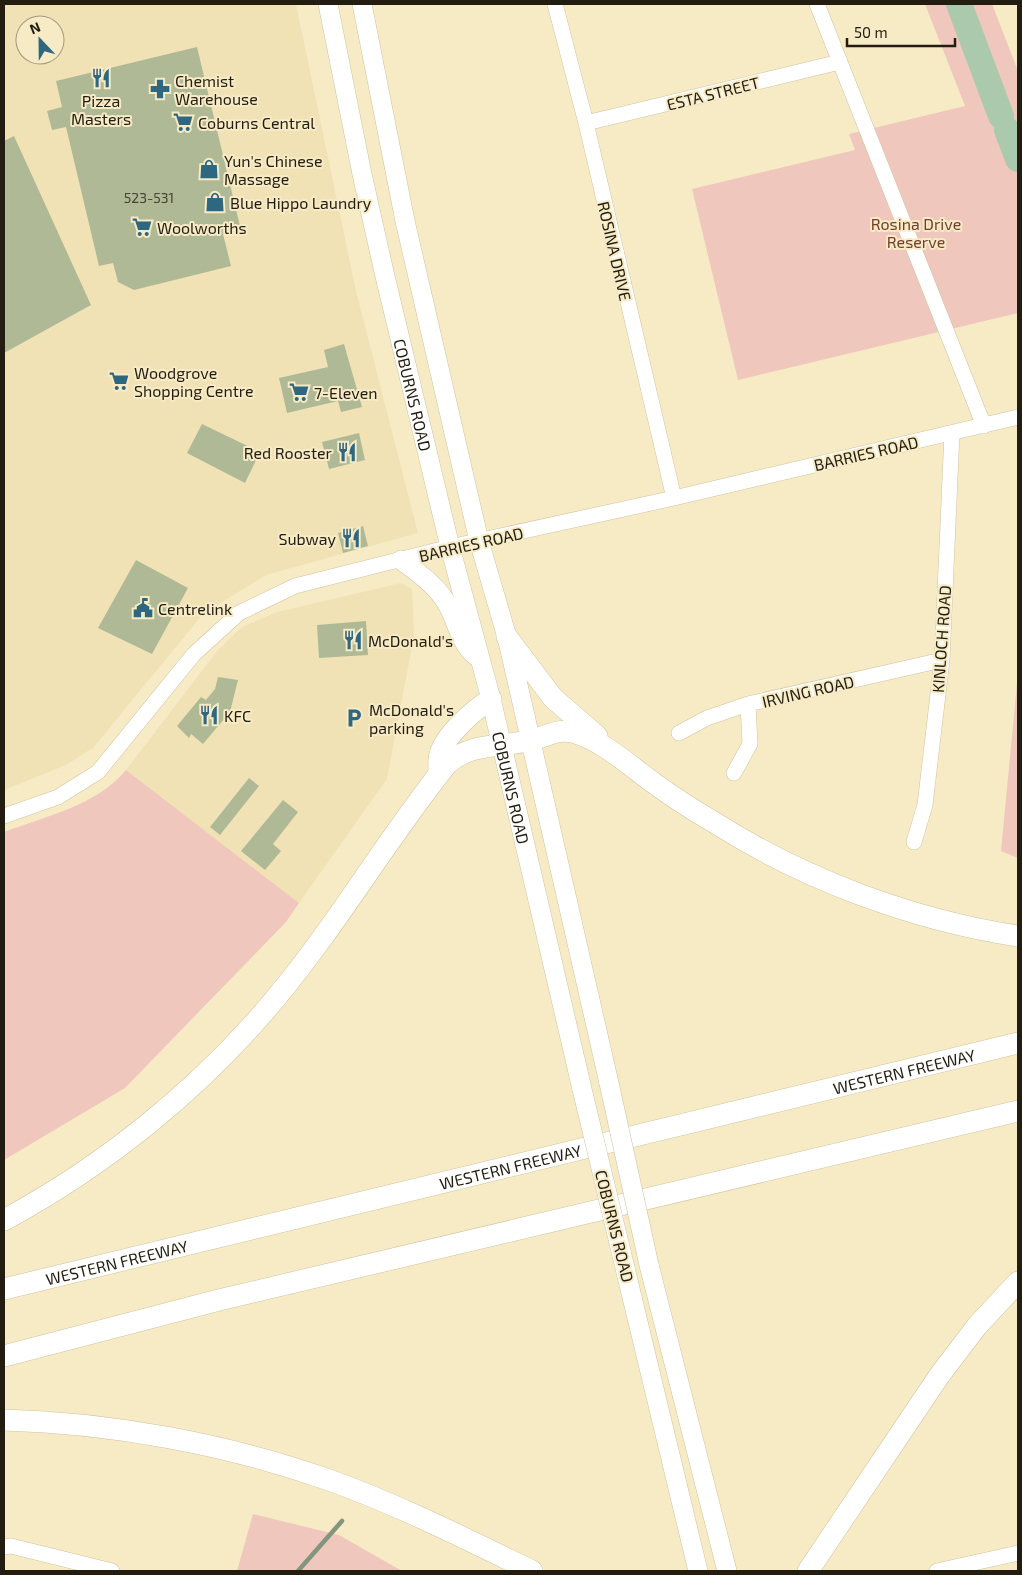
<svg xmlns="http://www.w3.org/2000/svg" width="1022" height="1575" font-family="'Exo 2',sans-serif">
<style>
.built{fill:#f1e2b6;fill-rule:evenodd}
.green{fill:#efc7bd}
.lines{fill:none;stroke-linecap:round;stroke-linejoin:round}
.stream{stroke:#82967e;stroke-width:4.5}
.river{stroke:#abcaad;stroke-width:26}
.building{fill:#b0b996}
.minor-casing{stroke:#d0c3a0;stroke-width:16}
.major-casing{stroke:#d0c3a0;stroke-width:20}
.highway-casing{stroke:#d0c3a0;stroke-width:22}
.minor{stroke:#fff;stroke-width:15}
.major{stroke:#fff;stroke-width:19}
.highway{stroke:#fff;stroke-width:21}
.major-bridge-casing{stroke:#d0c3a0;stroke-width:20;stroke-linecap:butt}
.major-bridge{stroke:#fff;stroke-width:19}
.labels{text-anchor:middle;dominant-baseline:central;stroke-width:4;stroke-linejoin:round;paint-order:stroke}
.number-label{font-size:14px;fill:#464432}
.poi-label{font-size:16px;fill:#221d10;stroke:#f7ebc6;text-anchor:start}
.street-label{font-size:16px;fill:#221d10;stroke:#f7ebc6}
.park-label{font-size:16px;fill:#753c2f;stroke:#f7ebc6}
</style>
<rect width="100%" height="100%" fill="#f7ebc6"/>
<path class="built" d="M8,4H296L356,291L418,533L266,575L203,614L93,748L66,765L4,790V6ZM25,25H55V55H25Z
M401,583L412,589L414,636L387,779L299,903L126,770L217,651L242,627L277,612Z"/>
<path class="green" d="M925,4H992L1018,71V313L738,380L692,189L855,150L849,134L965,106Z
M1018,673V858L1001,851Z
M126,770L299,903L286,922L125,1088L4,1160V832C46,816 96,806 126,770Z
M253,1514L339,1535L402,1571H237Z"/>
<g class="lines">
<path class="stream" d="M298,1571L342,1521"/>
<path class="river" d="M959,4L1001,116
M1007,130L1018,159"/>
</g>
<path class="building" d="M197,47L241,230L223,234L231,266L134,290L118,282L113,263L99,266L66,127L52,130L47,111L62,107L56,81Z
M14,136L91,305L4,353V141Z
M344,344L362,407L341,412L338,401L287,413L279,378L328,367L324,350Z
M202,424L260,452L245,483L187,453Z
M359,433L365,460L329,469L322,442Z
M363,526L368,546L343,553L338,533Z
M136,560L188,588L152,654L98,628Z
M366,621L368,655L319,658L317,625Z
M218,677L238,680L230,712L203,744L191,734L189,738L177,726L201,697L206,700L215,689Z
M249,778L259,786L220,835L210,827Z
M283,800L298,812L273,844L281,851L265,870L241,851Z"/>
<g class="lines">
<defs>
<path id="minor" d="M555,4L586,123L674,498
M817,4L984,426
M586,123L840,62
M679,733L707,718L748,704L942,660
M734,773L750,744L748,704
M4,816L58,797L98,772L194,654L239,613L295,586L450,547L674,498L1018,417
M914,842L925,805L942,660L952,433
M4,1547L11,1546L112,1571
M937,1571L1018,1553"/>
<g id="major">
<path id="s1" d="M328,4L362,174L384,272L450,547L491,699L582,1089"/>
<path d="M362,4L405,221L479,541L507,637L609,1083"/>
<path d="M401,560C417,572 433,583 444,599C457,617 458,642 476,656"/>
<path d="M649,1265L727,1571"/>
<path d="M625,1268L698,1571"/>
</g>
<g id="highway">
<path d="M507,637L553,698L597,736"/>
<path d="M439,774C439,768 438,760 440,754C446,734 474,710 491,699"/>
<path d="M4,1220C106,1165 200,1089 275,999C337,925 386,840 447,764C470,743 499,747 528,741C545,738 558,727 576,733C605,742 631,767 655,784C673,797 693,810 712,821C803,879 912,920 1018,936"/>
<path id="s2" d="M4,1289L1018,1043"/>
<path d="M4,1356L219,1300L1018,1111"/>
<path d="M4,1420C112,1423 227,1444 329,1480C399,1505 466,1539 532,1571"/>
<path d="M808,1571L939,1376L977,1326L1018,1282"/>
</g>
</defs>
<use href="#minor" class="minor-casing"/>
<use href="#major" class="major-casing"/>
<use href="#highway" class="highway-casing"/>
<use href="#minor" class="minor"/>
<use href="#major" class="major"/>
<use href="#highway" class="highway"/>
<defs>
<path id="major-bridge" d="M609,1083L649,1265
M582,1089L625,1268"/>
</defs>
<use href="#major-bridge" class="major-bridge-casing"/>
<use href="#major-bridge" class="major-bridge"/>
</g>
<defs>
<symbol id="restaurant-bare" viewBox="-9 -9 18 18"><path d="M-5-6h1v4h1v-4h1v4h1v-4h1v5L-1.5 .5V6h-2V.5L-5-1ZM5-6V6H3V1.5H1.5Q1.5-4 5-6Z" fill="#2f6680" stroke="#f7ebc6" stroke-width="2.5" paint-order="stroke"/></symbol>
<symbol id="pharmacy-bare" viewBox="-9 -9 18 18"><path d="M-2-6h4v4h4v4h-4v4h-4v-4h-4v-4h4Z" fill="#2f6680" stroke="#f7ebc6" stroke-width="2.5" paint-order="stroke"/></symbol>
<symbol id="supermarket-bare" viewBox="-9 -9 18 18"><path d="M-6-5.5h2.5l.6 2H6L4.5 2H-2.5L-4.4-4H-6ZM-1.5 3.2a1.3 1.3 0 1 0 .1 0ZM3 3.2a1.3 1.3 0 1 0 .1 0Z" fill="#2f6680" stroke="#f7ebc6" stroke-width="2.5" paint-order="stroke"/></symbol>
<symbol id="shop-bare" viewBox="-9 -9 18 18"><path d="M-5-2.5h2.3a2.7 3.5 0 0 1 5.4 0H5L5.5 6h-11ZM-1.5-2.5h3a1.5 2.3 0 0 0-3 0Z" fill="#2f6680" stroke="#f7ebc6" stroke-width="2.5" paint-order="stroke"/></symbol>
<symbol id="civic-bare" viewBox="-9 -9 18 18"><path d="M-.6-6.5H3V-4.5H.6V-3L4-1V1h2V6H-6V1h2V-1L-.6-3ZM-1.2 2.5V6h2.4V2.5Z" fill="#2f6680" stroke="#f7ebc6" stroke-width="2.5" paint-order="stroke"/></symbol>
<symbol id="parking-bare" viewBox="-9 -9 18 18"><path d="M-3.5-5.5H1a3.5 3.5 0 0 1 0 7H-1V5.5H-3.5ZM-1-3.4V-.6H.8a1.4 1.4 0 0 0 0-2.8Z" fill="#2f6680" stroke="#f7ebc6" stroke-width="2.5" paint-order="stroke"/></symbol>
</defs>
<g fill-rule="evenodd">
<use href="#restaurant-bare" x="87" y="64" width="28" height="28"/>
<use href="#pharmacy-bare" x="146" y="75" width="28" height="28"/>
<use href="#supermarket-bare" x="169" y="108" width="28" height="28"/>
<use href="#shop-bare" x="195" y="155" width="28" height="28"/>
<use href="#shop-bare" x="201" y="188" width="28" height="28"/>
<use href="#supermarket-bare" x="128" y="213" width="28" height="28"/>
<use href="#supermarket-bare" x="105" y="367" width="28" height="28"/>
<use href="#supermarket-bare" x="285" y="378" width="28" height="28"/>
<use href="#restaurant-bare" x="333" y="438" width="28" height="28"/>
<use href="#restaurant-bare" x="337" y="524" width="28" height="28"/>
<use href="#civic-bare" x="129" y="594" width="28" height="28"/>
<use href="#restaurant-bare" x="339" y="626" width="28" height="28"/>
<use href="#restaurant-bare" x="195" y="701" width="28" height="28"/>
<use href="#parking-bare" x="340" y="704" width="28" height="28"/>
</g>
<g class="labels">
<g class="number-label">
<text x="149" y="197">523-531</text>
</g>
<g class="poi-label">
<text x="175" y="80">Chemist<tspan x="175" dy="18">Warehouse</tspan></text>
<text x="101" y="100" text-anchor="middle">Pizza<tspan x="101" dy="18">Masters</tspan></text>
<text x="198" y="122">Coburns Central</text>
<text x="224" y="160">Yun's Chinese<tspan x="224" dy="18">Massage</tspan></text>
<text x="230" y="202">Blue Hippo Laundry</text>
<text x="157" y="227">Woolworths</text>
<text x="134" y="372">Woodgrove<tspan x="134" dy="18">Shopping Centre</tspan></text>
<text x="314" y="392">7-Eleven</text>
<text x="332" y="452" text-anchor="end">Red Rooster</text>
<text x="336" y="538" text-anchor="end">Subway</text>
<text x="158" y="608">Centrelink</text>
<text x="368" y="640">McDonald's</text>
<text x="369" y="709">McDonald's<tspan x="369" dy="18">parking</tspan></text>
<text x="224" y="715">KFC</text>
</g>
<g class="street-label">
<text transform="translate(713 93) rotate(-14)">ESTA STREET</text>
<text transform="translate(615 251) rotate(77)">ROSINA DRIVE</text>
<text stroke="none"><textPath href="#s1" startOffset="400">COBURNS ROAD</textPath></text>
<text transform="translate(866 453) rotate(-13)">BARRIES ROAD</text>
<text transform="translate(471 544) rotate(-13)">BARRIES ROAD</text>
<text transform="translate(941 639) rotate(-86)">KINLOCH ROAD</text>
<text transform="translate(808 691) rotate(-13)">IRVING ROAD</text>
<text stroke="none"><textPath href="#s1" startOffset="805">COBURNS ROAD</textPath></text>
<text stroke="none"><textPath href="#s2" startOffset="926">WESTERN FREEWAY</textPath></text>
<text stroke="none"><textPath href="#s2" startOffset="521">WESTERN FREEWAY</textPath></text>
<text transform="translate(615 1226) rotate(76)">COBURNS ROAD</text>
<text stroke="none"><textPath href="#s2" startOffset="116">WESTERN FREEWAY</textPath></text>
</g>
<g class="park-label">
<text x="916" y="223">Rosina Drive<tspan x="916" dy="18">Reserve</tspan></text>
</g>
</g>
<rect width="1022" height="1575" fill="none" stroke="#221d10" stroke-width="10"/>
<g transform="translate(40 40) rotate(338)"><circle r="24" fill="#f7ebc6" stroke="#a2997d"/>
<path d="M0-4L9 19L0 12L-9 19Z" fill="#2f6680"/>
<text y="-8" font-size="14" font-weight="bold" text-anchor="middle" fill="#221d10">N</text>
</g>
<path d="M847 38v8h108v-8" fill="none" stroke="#221d10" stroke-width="2.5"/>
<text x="854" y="38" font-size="15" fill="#221d10" stroke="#f7ebc6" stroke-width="4" paint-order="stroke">50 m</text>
</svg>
